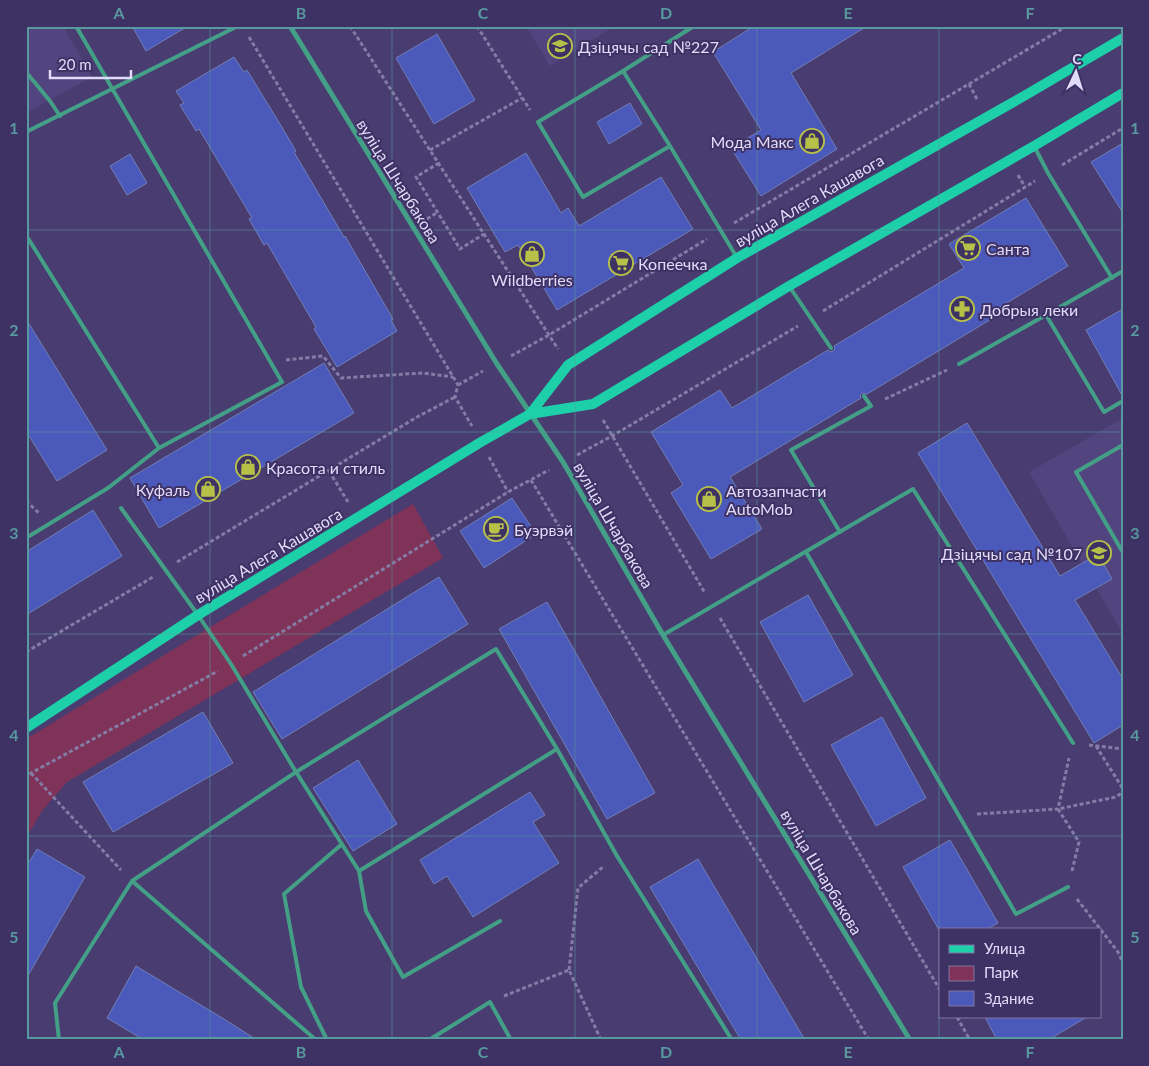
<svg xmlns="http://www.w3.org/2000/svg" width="1149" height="1066" font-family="Lato,sans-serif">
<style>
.built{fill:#52447f}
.green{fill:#803358}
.building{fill:#4b5aba;stroke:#717eb6}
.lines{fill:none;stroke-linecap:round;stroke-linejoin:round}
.path{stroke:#847ba6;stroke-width:3;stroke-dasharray:4 2.5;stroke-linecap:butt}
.lane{stroke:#449f87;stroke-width:4}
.street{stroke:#449f87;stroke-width:5}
.secondary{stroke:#1dd0aa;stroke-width:10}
.grid{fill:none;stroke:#58999f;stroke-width:1;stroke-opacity:0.55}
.labels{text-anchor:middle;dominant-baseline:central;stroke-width:4;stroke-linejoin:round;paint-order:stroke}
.poi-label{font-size:16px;fill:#e0dbfa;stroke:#3e3164;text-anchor:start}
.street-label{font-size:16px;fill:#e0dbfa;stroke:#3e3164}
.neatline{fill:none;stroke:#58999f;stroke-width:2}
.grid-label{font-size:16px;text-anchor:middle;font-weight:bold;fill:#58999f}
</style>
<rect width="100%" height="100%" fill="#483c70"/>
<path class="built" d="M26,26H63L92,77L26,113Z
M526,26H615L550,66Z
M1123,418V634L1029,472Z"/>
<path class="green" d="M413,504L443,558L67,782L42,811L26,838V739Z"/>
<path class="building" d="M132,26H188L146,51Z
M754,26H867L791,73L837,149L761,196L731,148L761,130L713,52Z
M437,34L475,100L434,124L396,58Z
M234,57L244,72L247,70L280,124L296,151L294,152L344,237L345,236L393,319L391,320L397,331L337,367L314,329L316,327L267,243L264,245L249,219L252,218L199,129L196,131L180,105L184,103L176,91Z
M630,103L642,124L609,144L597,122Z
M1123,143V213L1091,162Z
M526,153L561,213L568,208L579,226L661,177L693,229L557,310L518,245L505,252L467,188Z
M130,154L147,183L127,195L110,166Z
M1026,198L1068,266L1000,307L1003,312L867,394L862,393L860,395L861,398L730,477L762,529L711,559L671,493L683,485L651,432L720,390L732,408L828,350L830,352L833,351L835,349L834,346L964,268L949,244Z
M1123,309V397L1086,330Z
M26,319L107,450L57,481L26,431Z
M324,363L354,413L159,528L130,478Z
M967,423L1060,576L1098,554L1112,579L1075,600L1123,679V725L1094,743L918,453Z
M512,498L536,534L484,568L460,531Z
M93,510L122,556L26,615V552Z
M439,577L468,624L282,739L253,692Z
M808,595L853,675L804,702L760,622Z
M547,602L655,793L607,819L499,629Z
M203,712L233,763L113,832L83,782Z
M882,717L926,798L876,826L831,745Z
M358,760L397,824L353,851L313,788Z
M530,792L545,815L533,822L559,863L473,917L447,876L434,884L420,860Z
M950,840L998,923L986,930H939L903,867Z
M37,849L85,877L26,979V867Z
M698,859L805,1040H741L650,887Z
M136,966L224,1019L257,1040H144L107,1018Z
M985,1017H1087L1048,1040H997Z"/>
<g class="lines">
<path class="path" d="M350,26L558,349
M477,26L530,110
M249,37L458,385L455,397L472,426
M969,84L978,101
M430,150L522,98
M439,163L416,177L460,249L484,234
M1062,165L1123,128
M1018,175L1025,187
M427,219L438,212
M734,223L1067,26
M823,311L1035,181
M511,356L549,335L707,239
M286,360L323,356L341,378L423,373L453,377
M458,385L483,371
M885,399L947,370
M603,420L705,593
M577,455L612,436L798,326
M489,457L508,492
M329,471L348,502
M531,480L869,1040
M26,501L39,513
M177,562L417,417L455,397
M720,618L940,990
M26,652L153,577
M243,656L508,492L549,470
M1089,745L1123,749
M1096,746L1123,789
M31,773L121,870
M26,780L31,773L218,671
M977,814L1058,809L1069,758
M1072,871L1079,842L1058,809L1116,797L1123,792
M1077,899L1118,952L1123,963
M569,970L578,888L604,866
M504,996L569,970L601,1040
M957,1017L970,1040
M1118,1040L1123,1037"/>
<path class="lane" d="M623,71L694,26
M26,72L50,101L60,116
M26,132L238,26
M670,146L623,71L538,122L583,197L670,146L736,256
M1034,146L1048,173L1112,278
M26,235L159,448
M1123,271L1046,315L1104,412L1123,401
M789,286L831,348
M959,364L1046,315
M1123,445L1076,472L1122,551L1123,550
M121,508L198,615L231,664L296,772L359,871L557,749
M840,532L791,450L871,406L864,396
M26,538L108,488L159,448L282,382L76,26
M806,552L1016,914L1068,887
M663,635L913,489L1073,743
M359,871L366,911L403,977L500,921
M132,881L316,1040
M59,1040L55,1003L132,881L296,772L496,649L557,749L617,856L732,1040
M327,1040L301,987L284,894L342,844
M429,1040L490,1002L511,1040"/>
<path class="street" d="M290,26L497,364L563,462L663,635L910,1040"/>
<path class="secondary" d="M530,414L568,365L737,258L1024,96L1123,38
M26,728L198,615L481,442L530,414L593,404L789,286L1034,146L1123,93"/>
</g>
<path class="grid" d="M210,26V1040M392,26V1040M575,26V1040M757,26V1040M939,26V1040M26,230H1123M26,432H1123M26,634H1123M26,836H1123"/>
<defs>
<symbol id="school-ring" viewBox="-11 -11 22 22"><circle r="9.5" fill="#3e3164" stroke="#b8c147" stroke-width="1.5"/><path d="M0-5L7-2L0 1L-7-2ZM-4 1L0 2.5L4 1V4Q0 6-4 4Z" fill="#b8c147"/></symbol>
<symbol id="shop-ring" viewBox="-11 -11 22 22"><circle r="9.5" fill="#3e3164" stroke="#b8c147" stroke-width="1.5"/><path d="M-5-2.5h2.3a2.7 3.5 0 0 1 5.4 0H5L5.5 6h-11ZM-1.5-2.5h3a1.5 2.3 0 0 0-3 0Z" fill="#b8c147"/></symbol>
<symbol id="supermarket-ring" viewBox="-11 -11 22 22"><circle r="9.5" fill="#3e3164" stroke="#b8c147" stroke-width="1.5"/><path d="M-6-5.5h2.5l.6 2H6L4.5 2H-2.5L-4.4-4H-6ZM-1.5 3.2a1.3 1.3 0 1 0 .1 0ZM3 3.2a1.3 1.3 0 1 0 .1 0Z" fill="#b8c147"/></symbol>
<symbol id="pharmacy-ring" viewBox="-11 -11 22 22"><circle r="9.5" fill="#3e3164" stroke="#b8c147" stroke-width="1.5"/><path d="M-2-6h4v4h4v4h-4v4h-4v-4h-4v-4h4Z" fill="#b8c147"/></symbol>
<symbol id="cafe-ring" viewBox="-11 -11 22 22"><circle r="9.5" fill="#3e3164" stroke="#b8c147" stroke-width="1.5"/><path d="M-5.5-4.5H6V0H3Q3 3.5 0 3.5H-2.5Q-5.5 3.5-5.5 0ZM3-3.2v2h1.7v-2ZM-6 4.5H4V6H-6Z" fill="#b8c147"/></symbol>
</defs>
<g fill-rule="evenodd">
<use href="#school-ring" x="546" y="32" width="28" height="28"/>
<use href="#shop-ring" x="798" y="127" width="28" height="28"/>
<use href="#supermarket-ring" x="954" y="234" width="28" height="28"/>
<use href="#shop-ring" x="518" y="240" width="28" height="28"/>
<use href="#supermarket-ring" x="607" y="249" width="28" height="28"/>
<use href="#pharmacy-ring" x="948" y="295" width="28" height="28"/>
<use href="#shop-ring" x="234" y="453" width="28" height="28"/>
<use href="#shop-ring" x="194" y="475" width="28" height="28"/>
<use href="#shop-ring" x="695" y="485" width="28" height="28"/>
<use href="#cafe-ring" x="482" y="515" width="28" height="28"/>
<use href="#school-ring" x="1085" y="539" width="28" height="28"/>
</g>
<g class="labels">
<g class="poi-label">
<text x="578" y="46">Дзіцячы сад №227</text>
<text x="794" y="141" text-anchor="end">Мода Макс</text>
<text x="986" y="248">Санта</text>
<text x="638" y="263">Копеечка</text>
<text x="532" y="279" text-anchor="middle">Wildberries</text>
<text x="980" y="309">Добрыя леки</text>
<text x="266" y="467">Красота и стиль</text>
<text x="190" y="489" text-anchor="end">Куфаль</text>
<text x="726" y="490">Автозапчасти<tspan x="726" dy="18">AutoMob</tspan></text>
<text x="514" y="529">Буэрвэй</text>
<text x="1082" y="553" text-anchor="end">Дзіцячы сад №107</text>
</g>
<g class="street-label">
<text transform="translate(399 181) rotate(58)">вуліца Шчарбакова</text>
<text transform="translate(809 200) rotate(-30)">вуліца Алега Кашавога</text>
<text transform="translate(614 525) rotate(60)">вуліца Шчарбакова</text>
<text transform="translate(268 555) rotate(-31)">вуліца Алега Кашавога</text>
<text transform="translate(822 872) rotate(59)">вуліца Шчарбакова</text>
</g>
</g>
<rect width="1149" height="1066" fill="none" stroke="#3e3164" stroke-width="55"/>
<rect x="939" y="928" width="162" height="90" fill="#3e3164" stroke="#7f75a0"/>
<rect x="949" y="945" width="25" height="8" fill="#1dd0aa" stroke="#7f75a0"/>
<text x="984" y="954" font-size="15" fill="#e0dbfa">Улица</text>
<rect x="949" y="966" width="25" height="15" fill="#803358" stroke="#7f75a0"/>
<text x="984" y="978" font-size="15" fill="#e0dbfa">Парк</text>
<rect x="949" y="991" width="25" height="15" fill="#4b5aba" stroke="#7f75a0"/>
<text x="984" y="1004" font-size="15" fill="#e0dbfa">Здание</text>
<g transform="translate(1076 72) rotate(4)" stroke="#3e3164" stroke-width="4" paint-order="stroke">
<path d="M0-4L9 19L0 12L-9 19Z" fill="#e0dbfa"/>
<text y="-8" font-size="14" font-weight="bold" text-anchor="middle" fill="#e0dbfa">С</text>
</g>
<path d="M50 70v8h81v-8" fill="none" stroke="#e0dbfa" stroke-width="2.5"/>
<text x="58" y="70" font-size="15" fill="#e0dbfa" stroke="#3e3164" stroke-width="4" paint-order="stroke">20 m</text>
<rect x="28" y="28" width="1094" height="1010" class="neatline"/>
<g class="grid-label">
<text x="119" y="19">A</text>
<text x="301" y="19">B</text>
<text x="483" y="19">C</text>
<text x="666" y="19">D</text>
<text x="848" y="19">E</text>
<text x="1030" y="19">F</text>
<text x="14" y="134">1</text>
<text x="1135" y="134">1</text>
<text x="14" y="336">2</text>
<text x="1135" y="336">2</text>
<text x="14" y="539">3</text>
<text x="1135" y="539">3</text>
<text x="14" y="741">4</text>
<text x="1135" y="741">4</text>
<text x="14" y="943">5</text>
<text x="1135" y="943">5</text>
<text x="119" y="1058">A</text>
<text x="301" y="1058">B</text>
<text x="483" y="1058">C</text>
<text x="666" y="1058">D</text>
<text x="848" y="1058">E</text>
<text x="1030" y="1058">F</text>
</g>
</svg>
